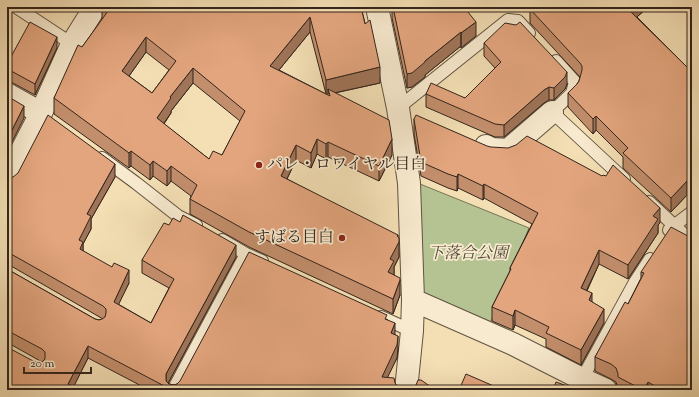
<svg xmlns="http://www.w3.org/2000/svg" width="699" height="397" font-family="'Sorts Mill Goudy','Noto Serif JP',serif">
<style>
.green{fill:#b5c392;stroke:#747456}
.lines{fill:none;stroke-linecap:round;stroke-linejoin:round}
.service-casing{stroke:#625342;stroke-width:14}
.minor-casing{stroke:#625342;stroke-width:24}
.service{stroke:#f8eacf;stroke-width:12}
.minor{stroke:#f8eacf;stroke-width:22}
.wall{fill:#c38e6c;stroke:#32241b;fill-rule:evenodd}
.shaded-wall{fill:#9f7458;stroke:#32241b}
.building{fill:#e3a57e;stroke:#32241b;fill-rule:evenodd}
.poi-dot{fill:#8f2418;stroke:#f8eacf;stroke-width:1.5}
.labels{text-anchor:middle;dominant-baseline:central;stroke-width:3.5;stroke-linejoin:round;paint-order:stroke}
.poi-label{font-size:16px;fill:#32241b;stroke:#f8eacf;text-anchor:start}
.park-label{font-size:16px;font-style:italic;fill:#534c39;stroke:#f8eacf}
</style>
<rect width="100%" height="100%" fill="#f4dfb5"/>
<filter id="stains"><feTurbulence type="fractalNoise" baseFrequency=".005" numOctaves="4"/><feColorMatrix values="0 0 0 0 .2 0 0 0 0 .09 0 0 0 0 .02 0 0 0 .5 -.17"/></filter>
<radialGradient id="worn" r=".72"><stop offset=".6" stop-color="#630" stop-opacity="0"/><stop offset="1" stop-color="#630" stop-opacity=".3"/></radialGradient>
<path class="green" d="M420,184L529,228L489,326L422,296Z"/>
<g class="lines">
<defs>
<path id="service" d="M16,7L72,44
M556,61L575,82L572,93L552,112L624,179
M398,108L508,20L518,21L529,33
M102,158L136,183L178,216L196,225
M649,202L692,242
M669,230L671,228L692,212
M222,240L246,254L262,261
M381,317L412,331
M582,379L635,282L650,259
M173,390L246,254"/>
<path id="minor" d="M377,7L398,108L409,183L413,300L412,331L406,390
M7,94L41,113
M486,146L492,149L508,150L552,112
M7,179L41,113L72,44L95,7
M413,300L513,344L582,379L606,390"/>
</defs>
<use href="#service" class="service-casing"/>
<use href="#minor" class="minor-casing"/>
<use href="#service" class="service"/>
<use href="#minor" class="minor"/>
</g>
<path class="wall" d="M102,7H361L380,83L335,93L392,155L379,181L328,157L326,159L317,154L311,168L296,160L287,179L398,237L399,257L394,267V275L400,295L393,314L249,247L190,214V199L191,196L171,181L167,186L153,176L150,180L131,166L129,168L54,114V98L82,47L102,20ZM310,32L326,94L279,70ZM146,52L169,70L152,93L129,76ZM193,83L240,121L222,155L209,159L164,124L171,113V111Z
M392,7H464L476,36L461,48V46L425,75V77L412,87L407,88L392,18Z
M526,7H648L637,17L690,70L692,68V199L687,195L671,212L623,168V157L596,130L593,134L568,107V93L577,84L579,81L580,77L530,23V11Z
M484,43L567,84L565,89L554,100H549L544,103L504,137H495L426,107V94L465,98L495,68L484,56Z
M57,48L35,95L13,83L7,82V64Z
M414,119L660,223L658,225V233L628,279L599,264L587,291L592,302L604,323L581,365L546,347V339L515,325L513,330L492,321V307L510,271V268L532,224L484,198L483,200L458,188L457,191L448,188L421,176L414,134Z
M115,177L91,219V229L83,244V251L129,283L118,304L151,323L169,288L142,273V260L169,225L236,257L168,383L169,384L174,385L387,319L395,335L398,348L397,358L387,377L395,383L399,388L404,390H149L88,358L73,387L7,390L35,362L39,363L42,362L10,344H7V269L95,319L99,320L103,319L11,266H7V179Z
M688,238L692,390H618V388L616,382L611,379L595,371V357L628,304L641,278V272Z"/>
<path class="shaded-wall" d="M632,7H648L629,24V10Z
M310,17V32L270,81V66Z
M476,22V36L461,48V33Z
M461,32V46L425,75V77L412,87L407,88V74L425,61Z
M57,37V48L35,95V84Z
M146,37V52L122,86V71Z
M380,67V83L329,94L328,89V94L326,95V80Z
M193,68V83L171,111V113L157,133V118L170,97Z
M567,72V84L565,89L554,100V88Z
M549,87V100L544,103L504,137V125L544,90Z
M24,106V118L7,152V140Z
M596,116V130L593,134V119Z
M317,139V154L311,168V153Z
M392,139V155L379,181V166Z
M328,142V157L326,159V144Z
M296,145V160L281,191V176Z
M131,151V166L129,168V153Z
M153,161V176L150,180V165Z
M115,164V177L91,219V229L83,244V254L80,261L79,240L87,214Z
M171,166V181L167,186V171Z
M458,174V188L457,191V177Z
M687,181V195L671,212V198Z
M484,184V198L483,200V186Z
M660,208V223L658,225V233L628,279V265L653,216Z
M398,235V244L399,242V257L394,267V276L388,272L390,259Z
M236,245V257L166,387V374Z
M599,250V264L581,302V288Z
M129,270V283L114,314V302Z
M400,280V295L393,314V299Z
M592,293V307L589,300Z
M604,309V323L581,365V350Z
M515,310V325L513,330V316Z
M395,323V335L391,333Z
M398,336V348L397,358L382,389V377Z
M88,346V358L72,390L68,384Z
M648,382V390H644Z"/>
<path class="building" d="M103,7H303L307,10V7H361L365,24L370,20L380,67L326,80L310,17L270,66L330,96L328,89L389,120L392,139L379,166L328,142L326,144L317,139L311,153L296,145L281,176L398,235L397,236L399,238V242L390,259L394,261L388,272L400,278V280L393,299L249,232L190,199L197,185L171,166L167,171L153,161L150,165L131,151L129,153L54,98L78,45L82,47L108,11ZM146,37L176,61L152,93L122,71ZM193,68L245,111L222,155L213,151L209,159L157,118L171,98L170,97Z
M393,7H464L476,22L461,33V32L425,61V62L412,73L407,74Z
M532,7H632L629,10L690,70L692,68V185L687,181L671,198L623,153L628,148L596,116L593,119L568,93L577,84L579,81L582,70V66L580,63L530,9Z
M30,22L57,37L35,84L13,72L7,70V64Z
M520,22L567,72L565,77L554,88L549,87L544,90L504,125L495,124L426,94L431,83L465,98L501,62L484,43L505,23L516,25Z
M7,96L24,106L7,140Z
M48,115L115,164L87,214L91,216L79,240L83,242L80,249L112,267L114,263L129,270L114,302L151,323L174,279L142,260L164,223L169,225L173,218L180,222L183,215L236,245L166,374V381L169,384L174,385L177,384L180,381L249,252L387,315L385,319L395,323L391,333L398,336L397,345L382,377L394,378L395,383L399,388L404,390H172L88,346L68,384L79,390H7V347L35,362L39,363L42,362L45,359V352L42,349L10,332L7,331V269L95,319L99,320L102,319L105,317L106,313V309L103,306L11,254L7,253V179L13,177L18,173Z
M416,115L487,146L491,147L508,148L516,145L527,136L602,176L603,175L606,176L613,165L660,208L653,216L658,219L628,265L599,250L581,288L592,293L589,300L604,309L581,350L546,333L549,327L515,310L513,316L492,307L511,269L510,268L538,213L484,184L483,186L458,174L457,177L448,174L421,162L414,119Z
M671,227L688,236V237L692,240V390H662L648,382L644,390H643L618,377V374L616,368L611,364L595,357L625,302L628,304L644,273L641,272Z
M466,374L496,387L495,390H459Z
M418,380H421L434,389L445,390H405L411,389L416,385Z
M556,382L578,390H553Z"/>
<g class="poi-dot">
<circle cx="259" cy="165" r="4"/>
<circle cx="342" cy="238" r="4"/>
</g>
<g class="labels">
<g class="poi-label">
<text x="267" y="165">パレ・ロワイヤル目白</text>
<text x="334" y="238" text-anchor="end">すばる目白</text>
</g>
<g class="park-label">
<text x="468" y="254">下落合公園</text>
</g>
</g>
<rect width="699" height="397" fill="none" stroke="#f4dfb5" stroke-width="24"/>
<rect x="8" y="8" width="683" height="381" fill="none" stroke="#32241b" stroke-width="2"/>
<rect x="12" y="12" width="675" height="373" fill="none" stroke="#32241b"/>
<path d="M24 367v6h67v-6" fill="none" stroke="#32241b" stroke-width="2"/>
<text x="30" y="367" font-size="12" fill="#32241b" stroke="#f8eacf" stroke-width="3" paint-order="stroke">20 m</text>
<rect width="100%" height="100%" filter="url(#stains)"/>
<rect width="100%" height="100%" fill="url(#worn)"/>
</svg>
